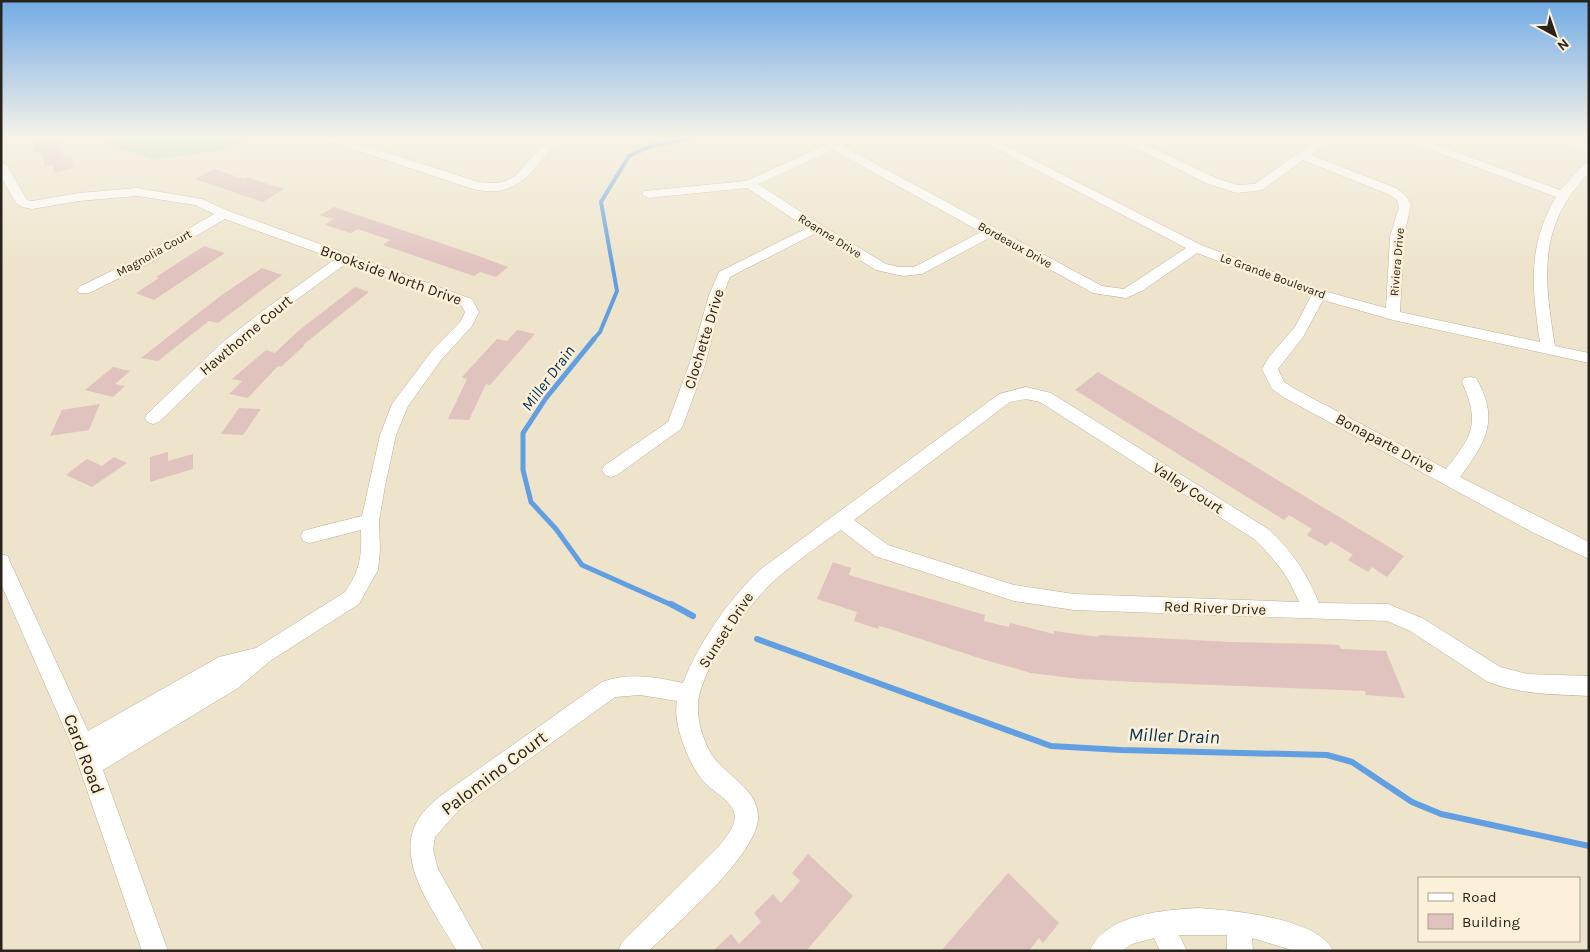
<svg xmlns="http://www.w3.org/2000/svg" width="1590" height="952" font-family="Karla,sans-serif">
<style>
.green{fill:#aedeb7}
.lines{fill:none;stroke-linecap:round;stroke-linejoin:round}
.stream-far2{stroke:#629ee2;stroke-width:4}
.stream-far1{stroke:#629ee2;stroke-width:5}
.stream{stroke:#629ee2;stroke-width:6}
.building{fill:#e0c2bf}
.minor-casing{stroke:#baaf98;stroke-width:1}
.minor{fill:#fff;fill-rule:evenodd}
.labels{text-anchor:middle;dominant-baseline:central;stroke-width:5;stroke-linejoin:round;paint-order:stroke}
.far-street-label{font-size:12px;fill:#28241b;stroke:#fcf1d8}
.street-label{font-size:15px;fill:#28241b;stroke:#fcf1d8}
.water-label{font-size:16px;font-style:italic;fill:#022f5a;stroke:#fcf1d8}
.near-street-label{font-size:18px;fill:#28241b;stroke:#fcf1d8}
.near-water-label{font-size:19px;font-style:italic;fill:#022f5a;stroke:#fcf1d8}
</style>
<rect width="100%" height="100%" fill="#eee4cb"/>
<path class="green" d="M101,136H263L217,151L153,160L108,145Z"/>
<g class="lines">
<path class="stream-far2" d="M593,340L600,332L617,291L601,202L629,156L651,146L702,136"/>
<path class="stream-far1" d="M594,339L546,398L523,433V470L531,502L556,529L582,565L674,606"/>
<path class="stream" d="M671,604L693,616
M757,639L1051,746L1121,750L1327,755L1352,762L1412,802L1441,814L1589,846"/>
</g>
<path class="building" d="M32,136H57L64,157L71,156L73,168L54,173L53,165L45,167L42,152L35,153Z
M214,169L244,179L246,177L284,189L263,202L195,179Z
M334,207L476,255L508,267L496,277L480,272L474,276L383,245L390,240L358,229L351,233L325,225L333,219L320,215Z
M204,246L225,253L154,300L136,293L159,278L156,277Z
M262,268L282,275L218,323L209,321L158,361L141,358L219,297Z
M355,287L369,292L303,345H305L281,367L278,366L248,398L229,394L242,381L232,379L266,350L275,353L297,332Z
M517,330L535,334L490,385L486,384L469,420L448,419L467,379L462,377L497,339L507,341Z
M113,367L130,371L115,384L125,386L113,397L85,390Z
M1098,372L1123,387L1404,556L1387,577L1372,567L1368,572L1348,560L1353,555L1331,541L1326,546L1307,535L1312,529L1289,515L1284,520L1075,390Z
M100,404L89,430L50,436L62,410Z
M239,408L261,409L243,435L221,434Z
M168,452V461L193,454V469L150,482V457Z
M114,457L127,463L92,487L66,475L87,459L102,466Z
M833,562L851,568L849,575L985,615L984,621L1009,627L1010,623L1054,634V631L1099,637L1098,635L1231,642L1320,644L1339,645L1341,649L1386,651L1405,698L1366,695L1365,691L1136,682L1080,679L1031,673L985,660L890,629L879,626L878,629L854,621L857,612L817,599Z
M808,854L853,896L806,951H713L731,934L739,944L761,922L754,913L773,894L781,903L800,881L792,873Z
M1008,873L1059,923L1043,943L1039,938L1029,951H941Z"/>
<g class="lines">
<defs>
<path id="minor" d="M317,136H335L479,182C493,184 503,184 515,176L551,136H564C559,142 553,147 548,153C526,180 511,198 473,189L319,138Z
M845,136H861L843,146L1102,286L1124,289L1186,248L972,136H987L1201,245L1324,291L1386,308L1390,237L1399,207L1397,200L1390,195L1303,160L1262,190L1237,193L1208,184L1112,136H1128L1216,178L1238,185L1255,184L1322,136H1336L1311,155L1396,188L1405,195L1411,204L1404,237L1400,312L1540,342C1532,289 1527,245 1556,197L1407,141L1405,139L1407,137H1415L1560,190L1585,163L1589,162V173C1537,226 1544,278 1555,346L1589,353V363L1393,320L1323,300L1303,337L1278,369L1284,382L1295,389L1446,469C1473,435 1480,423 1462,382L1464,378L1470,377L1476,378C1500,419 1486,442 1460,477L1589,542V559L1534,533L1283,397L1272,389L1262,369L1269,357L1295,327L1311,296L1197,253L1142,291L1126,298L1093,293L991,237L922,274L903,276L876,270L816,233L730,277L723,295L705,365L683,425L681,429L617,475L611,477L605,475L602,470L605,465L668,422L689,365L709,295L719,272L807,228L747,188L648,198L642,194L644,191L746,181ZM833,150L981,232L914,267H899L886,264L821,225L758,184Z
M1546,136H1564L1589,145V152L1548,138Z
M1,161L7,165L27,200L32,201L79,193L137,188L202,199L229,211L472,299L479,312L472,326L441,360L408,406L396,435L385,486L379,521L380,550L378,570L359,604L270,661L238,688L103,770L168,951H142L72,746L1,584V554L8,556L10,562L88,731L219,657L256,648L345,592C360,570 362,557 361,530L310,543L303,541L301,536L303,531L310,529L362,516L380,435L392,404L431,352L461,321L465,312L461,305L347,263L278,313L234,349L159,422L153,424L147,422L145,418L147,414L224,341L268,307L335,259L225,219L146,265L89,293H79L77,290L79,287L136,259L214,214L195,205L137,196L79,201L32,209L22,207L16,203L1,177Z
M1026,387L1051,393L1268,529C1291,550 1307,573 1319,603L1388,604L1424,619L1500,667L1527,674L1589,676V696C1551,694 1524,695 1488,682L1410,631L1387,621L1074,610L1014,601L875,556L841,530C818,546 795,562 774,581C749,604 699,670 698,705C697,720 703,739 710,752C723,775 759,788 758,818C757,855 677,923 649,951H618L622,942L719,846C726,837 738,824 734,812C730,800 714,792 706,784C690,768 672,724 677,701L640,695L615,697L459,810L435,837L433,850L438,869L484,951H457C436,914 392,860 419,818C425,809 434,801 443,794L602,682C630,672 655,677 683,683C700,641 728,600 761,569L999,394ZM1026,399L1040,402L1254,539C1274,558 1289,577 1299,602L1074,594L1014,585L888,545L854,520L1010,402Z
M1198,908C1230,910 1319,918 1333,951H1295L1252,938L1253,951H1227V935H1179L1187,951H1160L1154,938L1132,944L1122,951H1090C1105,914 1164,910 1198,908Z"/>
</defs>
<use href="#minor" class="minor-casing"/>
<use href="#minor" class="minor"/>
</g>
<linearGradient id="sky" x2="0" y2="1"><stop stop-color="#72abe6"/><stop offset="0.51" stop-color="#f7f3e8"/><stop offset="1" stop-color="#f7f3e8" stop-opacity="0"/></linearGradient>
<rect width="1590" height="269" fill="url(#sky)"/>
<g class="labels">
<g class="far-street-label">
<text transform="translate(830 236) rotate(32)">Roanne Drive</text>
<text transform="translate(1015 245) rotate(29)">Bordeaux Drive</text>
<text transform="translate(154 253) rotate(-29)">Magnolia Court</text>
<text transform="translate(1397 262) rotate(-85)">Riviera Drive</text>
<text transform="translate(1273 276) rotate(20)">Le Grande Boulevard</text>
</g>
<g class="street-label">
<text transform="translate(391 275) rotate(20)">Brookside North Drive</text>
<text transform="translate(246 335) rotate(-40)">Hawthorne Court</text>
<text transform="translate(704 339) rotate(-73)">Clochette Drive</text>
<text transform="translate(1385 443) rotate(28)">Bonaparte Drive</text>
<text transform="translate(1188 488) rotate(33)">Valley Court</text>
<text transform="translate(1215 608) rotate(2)">Red River Drive</text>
<text transform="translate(726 630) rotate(-57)">Sunset Drive</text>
</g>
<g class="water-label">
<text transform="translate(548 378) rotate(-53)">Miller Drain</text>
</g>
<g class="near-street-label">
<text transform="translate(84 754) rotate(69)">Card Road</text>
<text transform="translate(494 773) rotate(-37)">Palomino Court</text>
</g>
<g class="near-water-label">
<text transform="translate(1174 736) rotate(2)">Miller Drain</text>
</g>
</g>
<rect width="1590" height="952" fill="none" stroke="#28241b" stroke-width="5"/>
<rect x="1418" y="877" width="162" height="65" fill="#fcf1d8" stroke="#a79f8c"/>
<rect x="1428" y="893" width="25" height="8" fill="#ffffff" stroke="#a79f8c"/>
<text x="1462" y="902" font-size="15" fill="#28241b">Road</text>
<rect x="1428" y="914" width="25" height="15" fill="#e0c2bf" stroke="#a79f8c"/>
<text x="1462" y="927" font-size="15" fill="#28241b">Building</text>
<g transform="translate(1555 35) rotate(140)" stroke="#fcf1d8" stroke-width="4" paint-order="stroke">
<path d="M0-4L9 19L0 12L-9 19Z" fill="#28241b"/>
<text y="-8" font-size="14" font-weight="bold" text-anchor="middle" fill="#28241b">N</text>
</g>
</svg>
